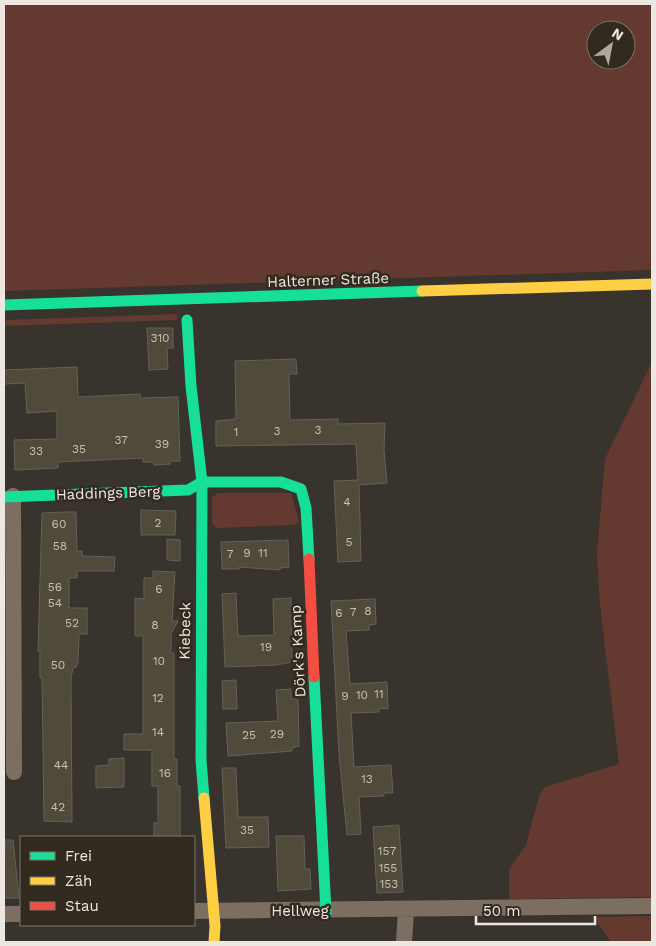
<svg xmlns="http://www.w3.org/2000/svg" width="656" height="946" font-family="'Work Sans',sans-serif">
<style>
.green{fill:#64392f;fill-rule:evenodd}
.building{fill:#4f4a3a;stroke:#63615b}
.lines{fill:none;stroke-linecap:round;stroke-linejoin:round}
.street{stroke:#7d6e62;stroke-width:16}
.fast{stroke:#16e098;stroke-width:11}
.slow{stroke:#ffcf43;stroke-width:11}
.jam{stroke:#f24e42;stroke-width:11}
.labels{text-anchor:middle;dominant-baseline:central;stroke-width:5;stroke-linejoin:round;paint-order:stroke}
.number-label{font-size:12px;fill:#c5c0b6}
.street-label{font-size:15px;fill:#ece7e0;stroke:#322a1f}
</style>
<rect width="100%" height="100%" fill="#38332d"/>
<path class="green" d="M4,4H652V270L4,291ZM596,30H626V60H596Z
M177,314V320L4,326V320Z
M652,362V897L509,899V869L526,845L539,796L545,787L619,764L600,605L597,553L605,459Z
M217,493H291L299,521L295,525L217,528L212,523V498Z
M652,916V942H611L593,917Z"/>
<path class="building" d="M147,328H173V348H167L168,369L149,370Z
M296,359L297,374H289L290,420L338,419V424L385,423L384,451L387,483L359,485L361,561L338,562L334,481L358,480L356,444L216,446V421L236,419L235,361Z
M77,367L78,397L140,394L141,398L178,397L180,461H170V464L154,465V462H143V458L58,462V468L15,470L14,440L57,439V411L27,413L25,383L4,384V370Z
M141,510L176,511L175,535H141Z
M65,512H76L77,551H82V556L115,557L114,571H77V578H69V608H87V634H79L78,663L76,667L73,668L71,678L72,822L44,821L42,678H40V651H38L42,513Z
M167,539L180,540V561L167,560Z
M288,540L289,567L280,568V570L239,567V569H222L221,542Z
M153,571L175,572L172,621H178L171,634V653H174V759H177V786H180V837H154V823H158V786H152V750H124V734H143V636H135V598L144,599V578H153Z
M236,593L238,636L274,635L273,599L291,598L292,662L276,665L225,667L222,594Z
M375,599L376,624L369,625V630L346,631L350,684L387,682L388,709L379,708V712L351,713L354,767L391,765L393,793H384V796L359,797L361,834L347,835L339,754L331,601Z
M236,680L237,709H223L222,681Z
M291,689V699H298L299,746L292,748V751L228,756L226,723L278,721L276,690Z
M124,758V787L96,788V766L109,765V759Z
M222,768H236L238,817H268L269,847L226,848Z
M399,825L403,892L377,893L373,827Z
M276,836H304L305,869H310L311,889L278,891Z
M5,840H13L19,898H4Z"/>
<g class="lines">
<path class="street" d="M13,496L14,772
M194,911L652,906
M4,914H21
M404,942L406,910"/>
<path class="fast" d="M4,305L422,291
M187,320L191,386L202,482L201,760L204,798
M4,497L188,490L202,482H281L301,489L306,508L309,559
M314,677L326,912"/>
<path class="slow" d="M422,291L652,284
M204,798L215,926L214,942"/>
<path class="jam" d="M309,559L314,677"/>
</g>
<g class="labels">
<g class="number-label">
<text x="160" y="338">310</text>
<text x="318" y="430">3</text>
<text x="277" y="431">3</text>
<text x="236" y="432">1</text>
<text x="121" y="440">37</text>
<text x="162" y="444">39</text>
<text x="79" y="449">35</text>
<text x="36" y="451">33</text>
<text x="347" y="502">4</text>
<text x="158" y="523">2</text>
<text x="59" y="524">60</text>
<text x="349" y="542">5</text>
<text x="60" y="546">58</text>
<text x="247" y="553">9</text>
<text x="263" y="553">11</text>
<text x="230" y="554">7</text>
<text x="55" y="587">56</text>
<text x="159" y="589">6</text>
<text x="55" y="603">54</text>
<text x="368" y="611">8</text>
<text x="353" y="612">7</text>
<text x="339" y="613">6</text>
<text x="72" y="623">52</text>
<text x="155" y="625">8</text>
<text x="266" y="647">19</text>
<text x="159" y="661">10</text>
<text x="58" y="665">50</text>
<text x="379" y="694">11</text>
<text x="362" y="695">10</text>
<text x="345" y="696">9</text>
<text x="158" y="698">12</text>
<text x="158" y="732">14</text>
<text x="277" y="734">29</text>
<text x="249" y="735">25</text>
<text x="61" y="765">44</text>
<text x="165" y="773">16</text>
<text x="367" y="779">13</text>
<text x="58" y="807">42</text>
<text x="247" y="830">35</text>
<text x="387" y="851">157</text>
<text x="388" y="868">155</text>
<text x="389" y="884">153</text>
</g>
<g class="street-label">
<text transform="translate(328 280) rotate(-2)">Halterner Straße</text>
<text transform="translate(108 493) rotate(-2)">Haddings Berg</text>
<text transform="translate(185 631) rotate(-89)">Kiebeck</text>
<text transform="translate(298 651) rotate(-93)">Dörk's Kamp</text>
<text x="300" y="911">Hellweg</text>
</g>
</g>
<rect width="656" height="946" fill="none" stroke="#ece7e0" stroke-width="10"/>
<rect x="20" y="836" width="175" height="90" fill="#322a1f" stroke="#7c766c"/>
<rect x="30" y="852" width="25" height="8" fill="#16e098" stroke="#7c766c"/>
<text x="65" y="861" font-size="15" fill="#ece7e0">Frei</text>
<rect x="30" y="877" width="25" height="8" fill="#ffcf43" stroke="#7c766c"/>
<text x="65" y="886" font-size="15" fill="#ece7e0">Zäh</text>
<rect x="30" y="902" width="25" height="8" fill="#f24e42" stroke="#7c766c"/>
<text x="65" y="911" font-size="15" fill="#ece7e0">Stau</text>
<g transform="translate(611 45) rotate(32)"><circle r="24" fill="#322a1f" stroke="#7c766c"/>
<path d="M0-4L9 19L0 12L-9 19Z" fill="#ada8a1"/>
<text y="-8" font-size="14" font-weight="bold" text-anchor="middle" fill="#ece7e0">N</text>
</g>
<path d="M476 916v8h119v-8" fill="none" stroke="#ece7e0" stroke-width="2.5"/>
<text x="483" y="916" font-size="15" fill="#ece7e0" stroke="#322a1f" stroke-width="4" paint-order="stroke">50 m</text>
</svg>
